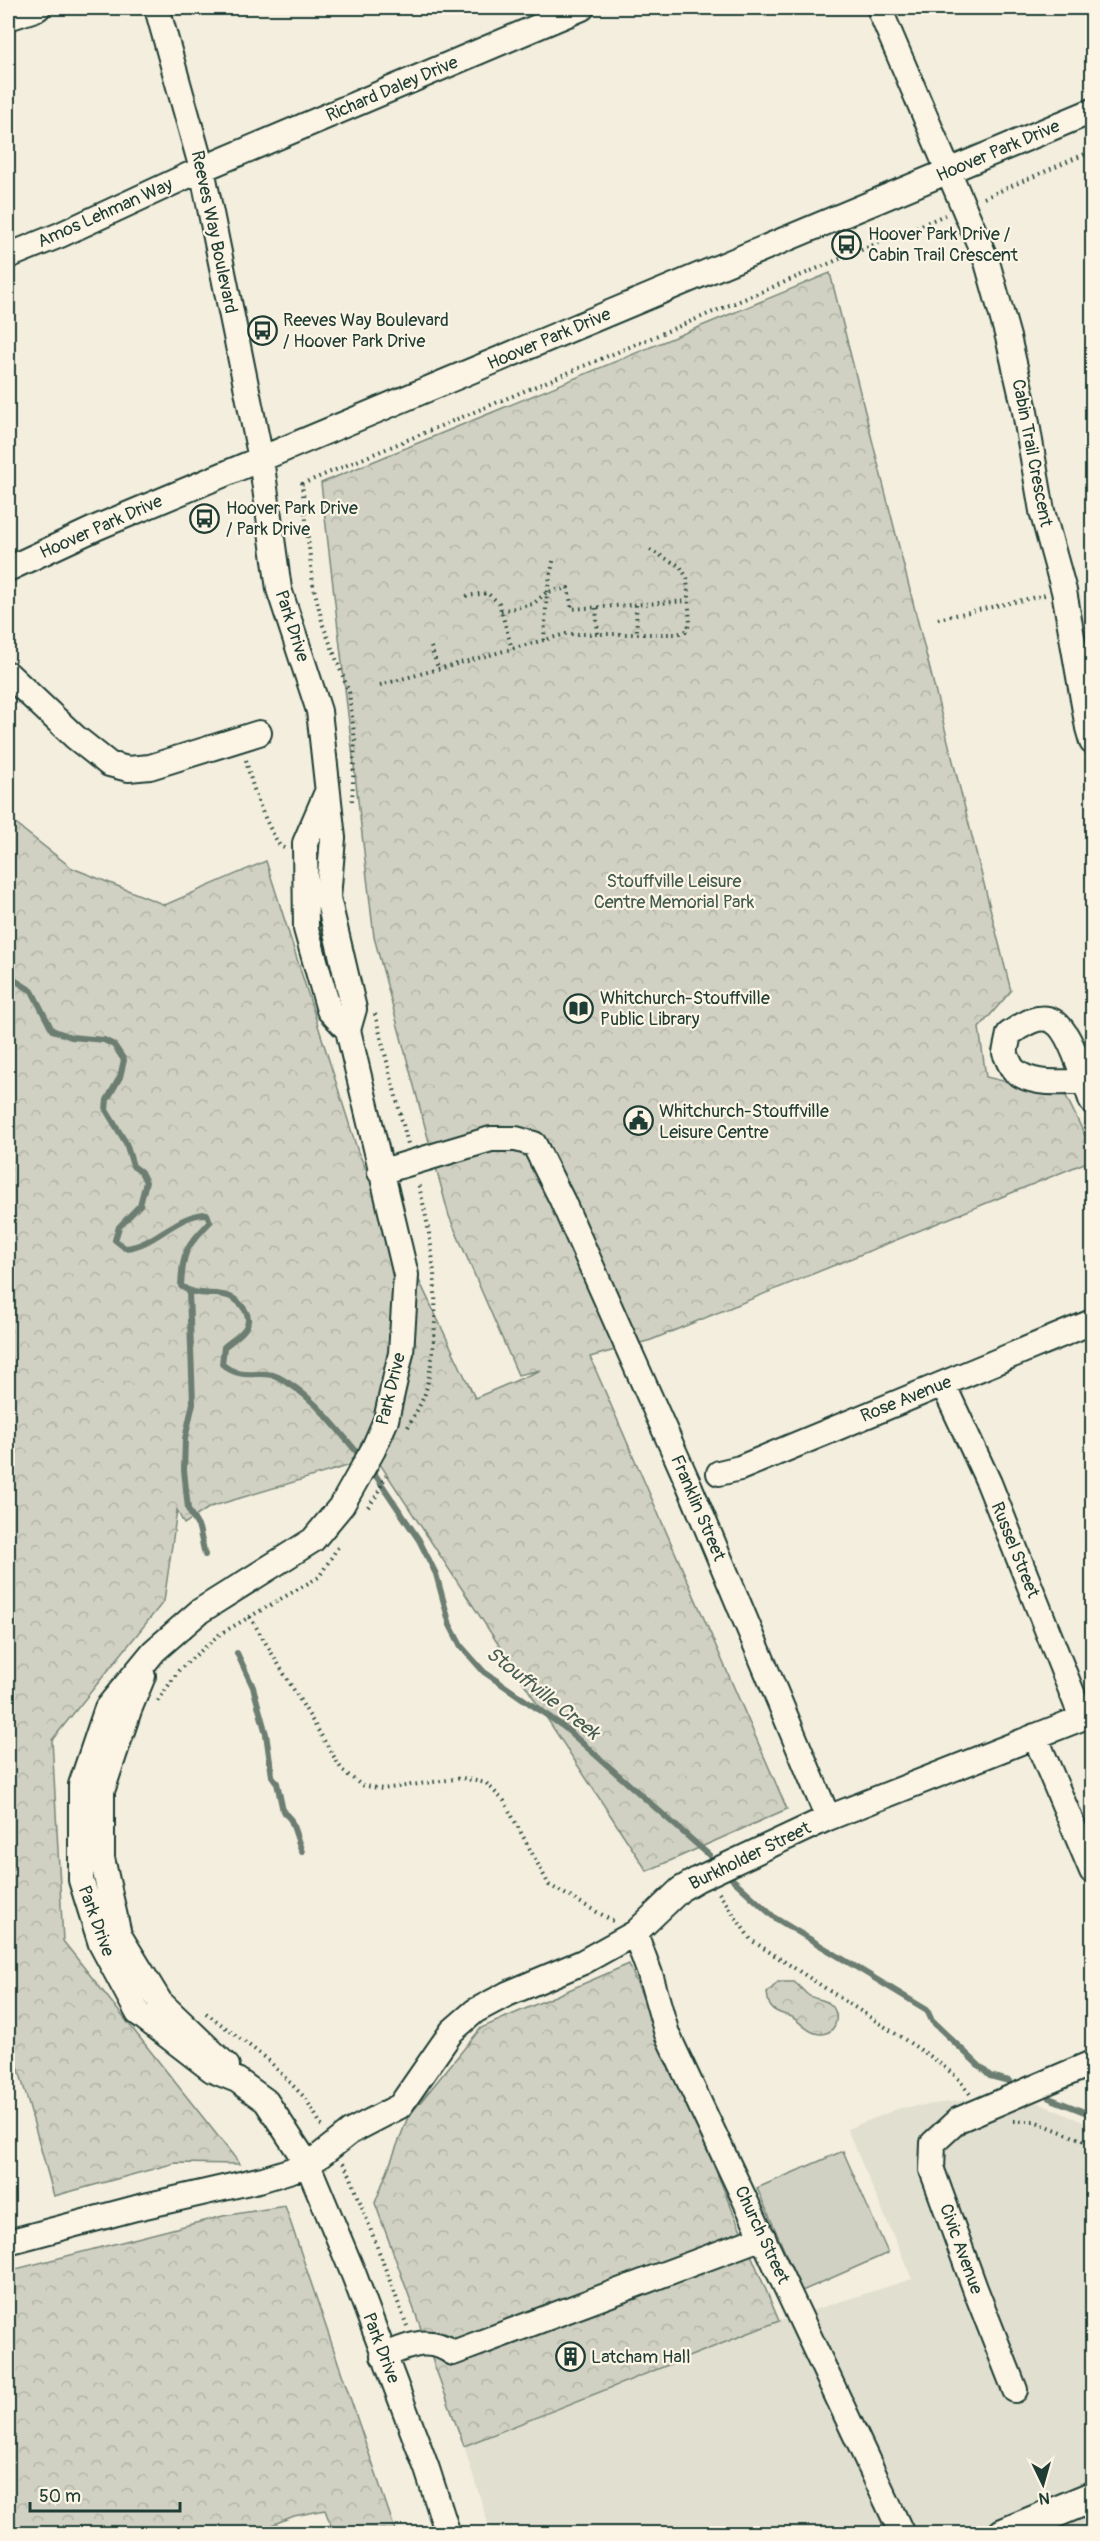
<svg xmlns="http://www.w3.org/2000/svg" width="1100" height="2541" font-family="Pangolin,sans-serif">
<style>
.built{fill:#e1dfd0}
.grass{fill:#d0d1c2;stroke:#78877b;stroke-width:1.5}
.forest{fill:url(#forest-crowns);stroke:#78877b;stroke-width:1.5}
.lines{fill:none;stroke-linecap:round;stroke-linejoin:round}
.stream{stroke:#6c7d72;stroke-width:6}
.minor-casing{stroke:#1f3d34;stroke-width:28}
.major-casing{stroke:#1f3d34;stroke-width:34}
.path{stroke:#1f3d34;stroke-width:4;stroke-dasharray:1.5 4.5;stroke-linecap:butt}
.minor{stroke:#fcf5e5;stroke-width:24}
.major{stroke:#fcf5e5;stroke-width:30}
.labels{text-anchor:middle;dominant-baseline:central;stroke-width:4.5;stroke-linejoin:round;paint-order:stroke}
.street-label{font-size:18px;fill:#1f3d34;stroke:#fcf5e5}
.poi-label{font-size:18px;fill:#1f3d34;stroke:#fcf5e5;text-anchor:start}
.park-label{font-size:18px;fill:#425b50;stroke:#fcf5e5}
.water-label{font-size:20px;font-style:italic;fill:#465d53;stroke:#fcf5e5}
</style>
<defs>
<pattern id="forest-crowns" width="20" height="18" patternUnits="userSpaceOnUse" patternTransform="scale(1.5)"><rect width="20" height="18" fill="#d0d1c2"/><path d="M2 6a3 3 0 1 1 6 0M12 15a3 3 0 1 1 6 0" fill="none" stroke="#b2b4a7"/></pattern>
</defs>
<rect width="100%" height="100%" fill="#f3eede"/>
<filter id="ink" filterUnits="userSpaceOnUse"><feTurbulence type="fractalNoise" baseFrequency=".0167" numOctaves="2"/><feDisplacementMap in="SourceGraphic" scale="12" xChannelSelector="R" yChannelSelector="G"/><feConvolveMatrix kernelMatrix="1 2 1 2 8 2 1 2 1" color-interpolation-filters="sRGB"/></filter>
<g filter="url(#ink)">
<path class="built" d="M1017,2094L1092,2126V2533H491L464,2446L779,2321L912,2279L847,2129L900,2108Z"/>
<path class="grass" d="M843,2151L888,2253L802,2291L757,2188Z"/>
<path class="forest" d="M830,273L1011,991L979,1028L986,1077L1066,1096L1092,1150V1160L651,1340L590,1357L787,1809L647,1871L365,1441L361,1442L354,1464L210,1507L184,1524L177,1510L164,1601L52,1740L63,1941L240,2164L175,2163L54,2196L8,2030V818L72,868L165,905L266,861L358,1152L475,1398L541,1370L518,1375L449,1216L374,937L321,483Z
M629,1964L779,2321L464,2446L375,2203L408,2117L481,2028Z
M778,1982H794C800,1986 803,1991 808,1995C815,2000 823,1998 830,2004C843,2015 835,2039 815,2033C807,2031 800,2022 792,2017C785,2014 775,2013 771,2007C768,2003 768,1998 767,1993Z
M285,2206L396,2533H334L325,2510L294,2516L252,2533H8V2271L223,2216Z"/>
<g class="lines">
<path class="stream" d="M8,976L32,991L52,1030L71,1037L104,1040L114,1045L124,1060L120,1077L107,1100L106,1110L126,1143L133,1166L141,1172L146,1182L140,1205L119,1227L115,1240L125,1248C155,1246 176,1214 207,1214L210,1222C185,1248 183,1251 181,1286C202,1302 228,1283 245,1310C256,1327 236,1337 224,1347L222,1364C244,1383 259,1368 278,1377C313,1395 336,1428 361,1457
M189,1292L193,1403L185,1439L184,1470L188,1509L199,1528L205,1555
M370,1467L419,1540L436,1574L450,1625L461,1646L484,1672L564,1727L709,1855
M237,1653L253,1687L266,1734L272,1776L277,1783L283,1811L291,1820L302,1852
M730,1877L775,1918L927,2010L932,2021L990,2076L1009,2081
M1049,2098L1092,2115"/>
<defs>
<path id="minor" d="M157,8L202,169L261,459L279,589L319,711L333,838L328,898L354,1009L348,1030L406,1275L401,1353L386,1420L373,1450L342,1505L313,1540L200,1611L154,1651L107,1708L81,1785V1880L101,1944L138,2013L212,2070L237,2080L266,2101L308,2165L354,2275L427,2469L448,2534
M879,8L987,262L1008,337L1024,406L1042,511L1064,591L1088,728L1092,742
M8,18L38,8
M8,256L60,235L202,169L582,8
M8,569L98,527L1092,111
M8,674L75,737L109,764L128,769L150,767L259,733
M327,792L305,843L306,929L329,1010L348,1030
M1085,1082C1063,1081 1032,1087 1014,1070C1010,1066 1008,1059 1005,1053L1009,1034C1021,1026 1038,1013 1053,1021C1071,1030 1085,1083 1092,1102
M380,1172L491,1139H516L534,1144L562,1200L689,1485L828,1818
M943,1384L989,1483L1082,1718
M719,1473L740,1468L1092,1322
M143,1676L129,1710L102,1791V1858L119,1935L160,2002L227,2066
M1035,1736L1092,1871
M635,1933L650,1974L667,2034L902,2534
M8,2242L136,2208L263,2179L308,2165L350,2132L400,2106L452,2031L475,2011L507,1994L583,1962L635,1933L681,1889L698,1879L828,1818L1092,1714
M383,2356C408,2346 429,2335 453,2353L763,2237
M1015,2390L976,2291L932,2170L933,2143L958,2120L1092,2063"/>
<path id="major" d="M1003,2534L1092,2497"/>
</defs>
<use href="#minor" class="minor-casing"/>
<use href="#major" class="major-casing"/>
<path class="path" d="M984,198L1092,151
M466,596L487,593L499,603L512,649
M636,605L637,635
M596,608L598,635
M501,611L533,604L547,592L568,588L572,609L688,601
M938,619L1045,595
M544,640L547,592L554,557
M431,647L438,668
M380,685L566,634H677L686,631L690,623L687,578L680,566L648,549
M246,760C253,791 263,818 280,846L284,848
M352,801L355,741L349,692L323,625L313,584L302,484L945,215
M375,1014L408,1144
M408,1427C414,1415 423,1402 426,1390C442,1322 436,1249 418,1183
M368,1507L377,1495L386,1475
M250,1617L342,1770L361,1785L383,1789L462,1778L486,1783L504,1801L549,1885L613,1921
M158,1701L179,1670L220,1634L319,1577L338,1547
M719,1893L751,1940L930,2056L957,2077L970,2094
M206,2013L266,2058L306,2099L323,2128
M1014,2121H1034L1092,2144
M343,2163L350,2175L407,2326"/>
<use href="#minor" class="minor"/>
<use href="#major" class="major"/>
</g>
</g>
<defs>
<symbol id="bus-ring" viewBox="-11 -11 22 22"><circle r="9.5" fill="#fcf5e5" stroke="#1f3d34" stroke-width="1.5"/><path d="M-5-6H5V4H4V6H2V4H-2V6H-4V4H-5ZM-3.5-4V0h7V-4ZM-3.5 1.2v1.5H-2V1.2ZM2 1.2v1.5H3.5V1.2Z" fill="#1f3d34"/></symbol>
<symbol id="library-ring" viewBox="-11 -11 22 22"><circle r="9.5" fill="#fcf5e5" stroke="#1f3d34" stroke-width="1.5"/><path d="M-6-4Q-3-5.5-.7-3.5V5Q-3 3-6 4ZM6-4Q3-5.5 .7-3.5V5Q3 3 6 4Z" fill="#1f3d34"/></symbol>
<symbol id="civic-ring" viewBox="-11 -11 22 22"><circle r="9.5" fill="#fcf5e5" stroke="#1f3d34" stroke-width="1.5"/><path d="M-.6-6.5H3V-4.5H.6V-3L4-1V1h2V6H-6V1h2V-1L-.6-3ZM-1.2 2.5V6h2.4V2.5Z" fill="#1f3d34"/></symbol>
<symbol id="building-ring" viewBox="-11 -11 22 22"><circle r="9.5" fill="#fcf5e5" stroke="#1f3d34" stroke-width="1.5"/><path d="M-4-6H4V6H1V3H-1V6H-4ZM-2.5-4.3h1.7v1.8h-1.7ZM.8-4.3h1.7v1.8H.8ZM-2.5-1h1.7V.8h-1.7ZM.8-1h1.7V.8H.8Z" fill="#1f3d34"/></symbol>
</defs>
<g fill-rule="evenodd">
<use href="#bus-ring" x="830" y="228" width="33" height="33"/>
<use href="#bus-ring" x="246" y="314" width="33" height="33"/>
<use href="#bus-ring" x="188" y="502" width="33" height="33"/>
<use href="#library-ring" x="562" y="992" width="33" height="33"/>
<use href="#civic-ring" x="622" y="1104" width="33" height="33"/>
<use href="#building-ring" x="554" y="2340" width="33" height="33"/>
</g>
<g class="labels">
<g class="street-label">
<text transform="translate(392 89) rotate(-23)">Richard Daley Drive</text>
<text transform="translate(998 151) rotate(-23)">Hoover Park Drive</text>
<text transform="translate(105 213) rotate(-24)">Amos Lehman Way</text>
<text transform="translate(214 232) rotate(78)">Reeves Way Boulevard</text>
<text transform="translate(549 339) rotate(-23)">Hoover Park Drive</text>
<text transform="translate(1032 453) rotate(79)">Cabin Trail Crescent</text>
<text transform="translate(101 527) rotate(-24)">Hoover Park Drive</text>
<text transform="translate(292 626) rotate(72)">Park Drive</text>
<text transform="translate(391 1389) rotate(-76)">Park Drive</text>
<text transform="translate(906 1399) rotate(-22)">Rose Avenue</text>
<text transform="translate(698 1508) rotate(67)">Franklin Street</text>
<text transform="translate(1015 1550) rotate(68)">Russel Street</text>
<text transform="translate(750 1856) rotate(-26)">Burkholder Street</text>
<text transform="translate(96 1921) rotate(70)">Park Drive</text>
<text transform="translate(762 2235) rotate(65)">Church Street</text>
<text transform="translate(961 2249) rotate(70)">Civic Avenue</text>
<text transform="translate(381 2348) rotate(69)">Park Drive</text>
</g>
<g class="poi-label">
<text x="868" y="234">Hoover Park Drive /<tspan x="868" dy="21">Cabin Trail Crescent</tspan></text>
<text x="283" y="320">Reeves Way Boulevard<tspan x="283" dy="21">/ Hoover Park Drive</tspan></text>
<text x="226" y="508">Hoover Park Drive<tspan x="226" dy="21">/ Park Drive</tspan></text>
<text x="600" y="998">Whitchurch-Stouffville<tspan x="600" dy="21">Public Library</tspan></text>
<text x="659" y="1111">Whitchurch-Stouffville<tspan x="659" dy="21">Leisure Centre</tspan></text>
<text x="591" y="2357">Latcham Hall</text>
</g>
<g class="park-label">
<text x="674" y="881">Stouffville Leisure<tspan x="674" dy="21">Centre Memorial Park</tspan></text>
</g>
<g class="water-label">
<text transform="translate(543 1693) rotate(38)">Stouffville Creek</text>
</g>
</g>
<rect width="1100" height="2541" fill="none" stroke="#fcf5e5" stroke-width="30"/>
<rect x="15" y="15" width="1070" height="2511" fill="none" stroke="#1f3d34" stroke-width="2" filter="url(#ink)"/>
<g transform="translate(1043 2484) rotate(175)" stroke="#fcf5e5" stroke-width="4.5" paint-order="stroke">
<path d="M0-4.5L10 22L0 15L-10 22Z" fill="#1f3d34"/>
<text y="-9" font-size="16" font-weight="bold" text-anchor="middle" fill="#1f3d34">N</text>
</g>
<path d="M30 2502v9h150v-9" fill="none" stroke="#1f3d34" stroke-width="3"/>
<text x="39" y="2502" font-size="18" fill="#1f3d34" stroke="#fcf5e5" stroke-width="4.5" paint-order="stroke">50 m</text>
</svg>
